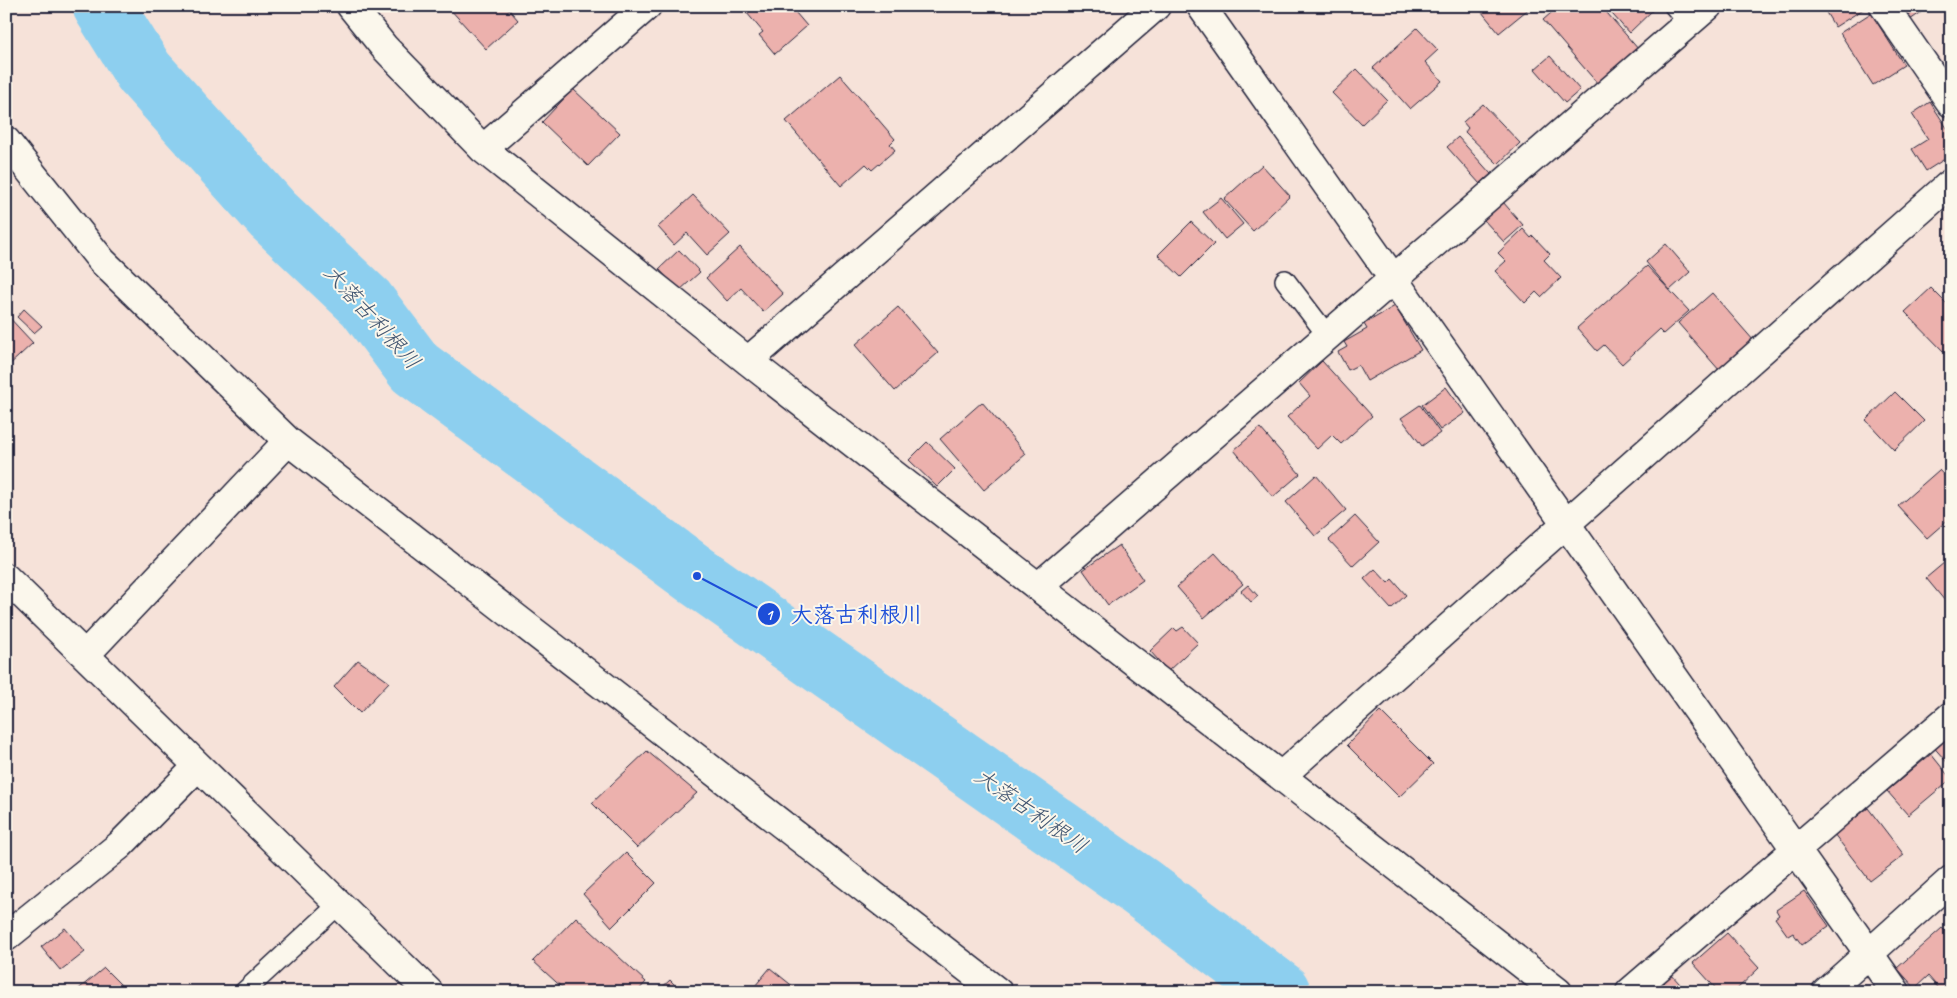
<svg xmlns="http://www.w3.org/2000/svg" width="1957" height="998" font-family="Caveat,'Klee One',sans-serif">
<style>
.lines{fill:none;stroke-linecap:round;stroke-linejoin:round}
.river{stroke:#8dcfef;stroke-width:61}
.building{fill:#ecb1ad;stroke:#22223b}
.service-casing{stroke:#22223b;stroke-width:22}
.minor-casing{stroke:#22223b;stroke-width:31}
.service{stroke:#fbf7ec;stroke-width:19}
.minor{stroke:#fbf7ec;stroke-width:28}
.labels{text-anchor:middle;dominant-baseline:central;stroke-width:4;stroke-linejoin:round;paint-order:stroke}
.water-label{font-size:22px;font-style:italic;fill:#425671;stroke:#fbf7ec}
.leader{fill:none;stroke:#1d4ed8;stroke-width:2}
.callout-dot{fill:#1d4ed8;stroke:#fbf7ec;stroke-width:2}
.mark-label{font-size:15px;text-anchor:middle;font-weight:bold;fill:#fff}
.callout-label{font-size:22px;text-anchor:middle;font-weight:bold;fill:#1d4ed8;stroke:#fbf7ec;stroke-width:4;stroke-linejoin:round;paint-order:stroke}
</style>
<rect width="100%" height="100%" fill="#f6e2d9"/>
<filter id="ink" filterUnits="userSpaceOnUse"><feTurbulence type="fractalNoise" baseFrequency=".02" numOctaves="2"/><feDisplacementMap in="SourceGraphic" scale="10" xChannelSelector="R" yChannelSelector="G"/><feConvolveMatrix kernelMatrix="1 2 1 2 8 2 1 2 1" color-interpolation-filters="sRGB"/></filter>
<g filter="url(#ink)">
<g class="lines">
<path class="river" d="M103,6L144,72L273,215L366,303L415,368L697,576L1139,886L1280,992"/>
</g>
<path class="building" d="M450,6H506L518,20L486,49L449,8Z
M741,6H790L807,26L775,54L759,35L763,32Z
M1477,6H1532L1499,33Z
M1559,6H1601L1639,50L1598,84L1543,20Z
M1605,6H1656V7L1629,33Z
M1822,6H1864L1865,8L1835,27Z
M1896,6H1928L1929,7L1907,22Z
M1871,13L1904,65L1873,85L1840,33Z
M1417,28L1438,50L1425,62L1442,81L1410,109L1373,68Z
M1550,56L1580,90L1565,103L1535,69Z
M1357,69L1387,100L1362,124L1332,93Z
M840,75L895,139L890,144L895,150L872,170L866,164L841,186L786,121Z
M573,89L620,133L588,166L542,122Z
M1930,102L1951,134V155L1926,171L1912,149L1928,139L1912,114Z
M1483,104L1520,143L1498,164L1465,132L1468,128L1463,122Z
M1458,137L1491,174L1480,184L1447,147Z
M1262,165L1290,196L1253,231L1224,199Z
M693,195L730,234L707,255L687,233L674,245L658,227Z
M1221,198L1243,224L1225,239L1203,212Z
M1503,202L1523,225L1504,242L1483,219Z
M1191,222L1214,244L1181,277L1158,255Z
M1523,229L1531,238L1533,236L1550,254L1544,260L1561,278L1541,297L1536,292L1525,303L1495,271L1506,261L1498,253Z
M1666,244L1690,272L1670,290L1646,262Z
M740,247L783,294L763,312L741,288L727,301L706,278Z
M679,250L700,272L679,291L659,269Z
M1647,266L1689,311L1663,334L1659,330L1622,364L1604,345L1597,351L1577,328Z
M1931,288L1951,308V351L1947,355L1905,312Z
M1712,293L1754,341L1720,371L1678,323Z
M1395,306L1421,350L1367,381L1358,365L1348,370L1338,352L1347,347L1344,342L1367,329L1364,324Z
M898,307L938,353L895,391L855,345Z
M24,309L42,326L34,333L17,317Z
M6,314L33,343L6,368Z
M1322,361L1372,416L1341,444L1332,435L1317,449L1287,417L1310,396L1299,383Z
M1446,387L1465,413L1440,430L1422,405Z
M1895,392L1924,421L1894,450L1866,420Z
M982,402L1026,454L984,490L940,439Z
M1420,405L1440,433L1422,446L1401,418Z
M1260,428L1300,474L1273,497L1234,450Z
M927,442L955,469L937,487L909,460Z
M1939,470L1951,483V517L1927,538L1898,506Z
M1316,475L1346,510L1315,536L1286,502Z
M1355,516L1379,542L1353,566L1329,540Z
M1119,545L1143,580L1108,605L1083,570Z
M1215,553L1243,584L1204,618L1177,587Z
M1951,557V607H1950L1926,578Z
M1375,569L1388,583L1392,579L1406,595L1391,609L1364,579Z
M1248,585L1258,596L1251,602L1241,591Z
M1183,627L1198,643L1168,671L1150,651L1174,628L1177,631Z
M358,660L389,682L360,713L334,687Z
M1380,711L1433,764L1399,797L1347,745Z
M1951,727V767L1931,744Z
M647,751L697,793L637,848L592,803Z
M1931,754L1951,779L1908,815L1887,791Z
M1868,808L1904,855L1870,881L1834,834Z
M626,853L656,883L612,927L583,894Z
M1804,891L1829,926L1802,945L1793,933L1788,936L1775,918L1779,915L1776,910Z
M576,917L646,982L637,992H567L533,961Z
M65,928L85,952L61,971L41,947Z
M1942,928L1951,937V992L1945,989L1942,992L1928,976L1915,988L1897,968Z
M1727,933L1759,968L1734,992H1719L1693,963Z
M104,968L128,992H75Z
M770,968L800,992H750Z
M1671,974L1687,992H1651Z
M670,980L682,992H657Z"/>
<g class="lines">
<defs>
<path id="service" d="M1674,6L1689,23
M1285,280L1327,335
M244,992L339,904"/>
<path id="minor" d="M351,6L384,47L483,149L748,361L1558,992
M1201,6L1896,992
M1884,6L1951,103
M6,141L102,261L288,441L998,992
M483,149L647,6
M748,361L1156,6
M6,578L429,992
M1038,587L1708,6
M86,654L288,441
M1281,776L1951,183
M6,937L120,845L198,766
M1630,992L1951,716
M1826,992L1951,880"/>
</defs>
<use href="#service" class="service-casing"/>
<use href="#minor" class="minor-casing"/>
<use href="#service" class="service"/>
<use href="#minor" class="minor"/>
</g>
</g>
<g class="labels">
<g class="water-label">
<text transform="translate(372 317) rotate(48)">大落古利根川</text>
<text transform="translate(1031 811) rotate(35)">大落古利根川</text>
</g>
</g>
<path class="leader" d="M697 576L769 614"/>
<g class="callout-dot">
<circle cx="697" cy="576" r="5"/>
<circle cx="769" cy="614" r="12"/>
</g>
<g class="mark-label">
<text x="769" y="620">1</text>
</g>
<g class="callout-label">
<text x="857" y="622">大落古利根川</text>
</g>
<rect width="1957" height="998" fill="none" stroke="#fbf7ec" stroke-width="25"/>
<rect x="12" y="12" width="1932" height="973" fill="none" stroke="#22223b" stroke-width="2" filter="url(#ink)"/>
</svg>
